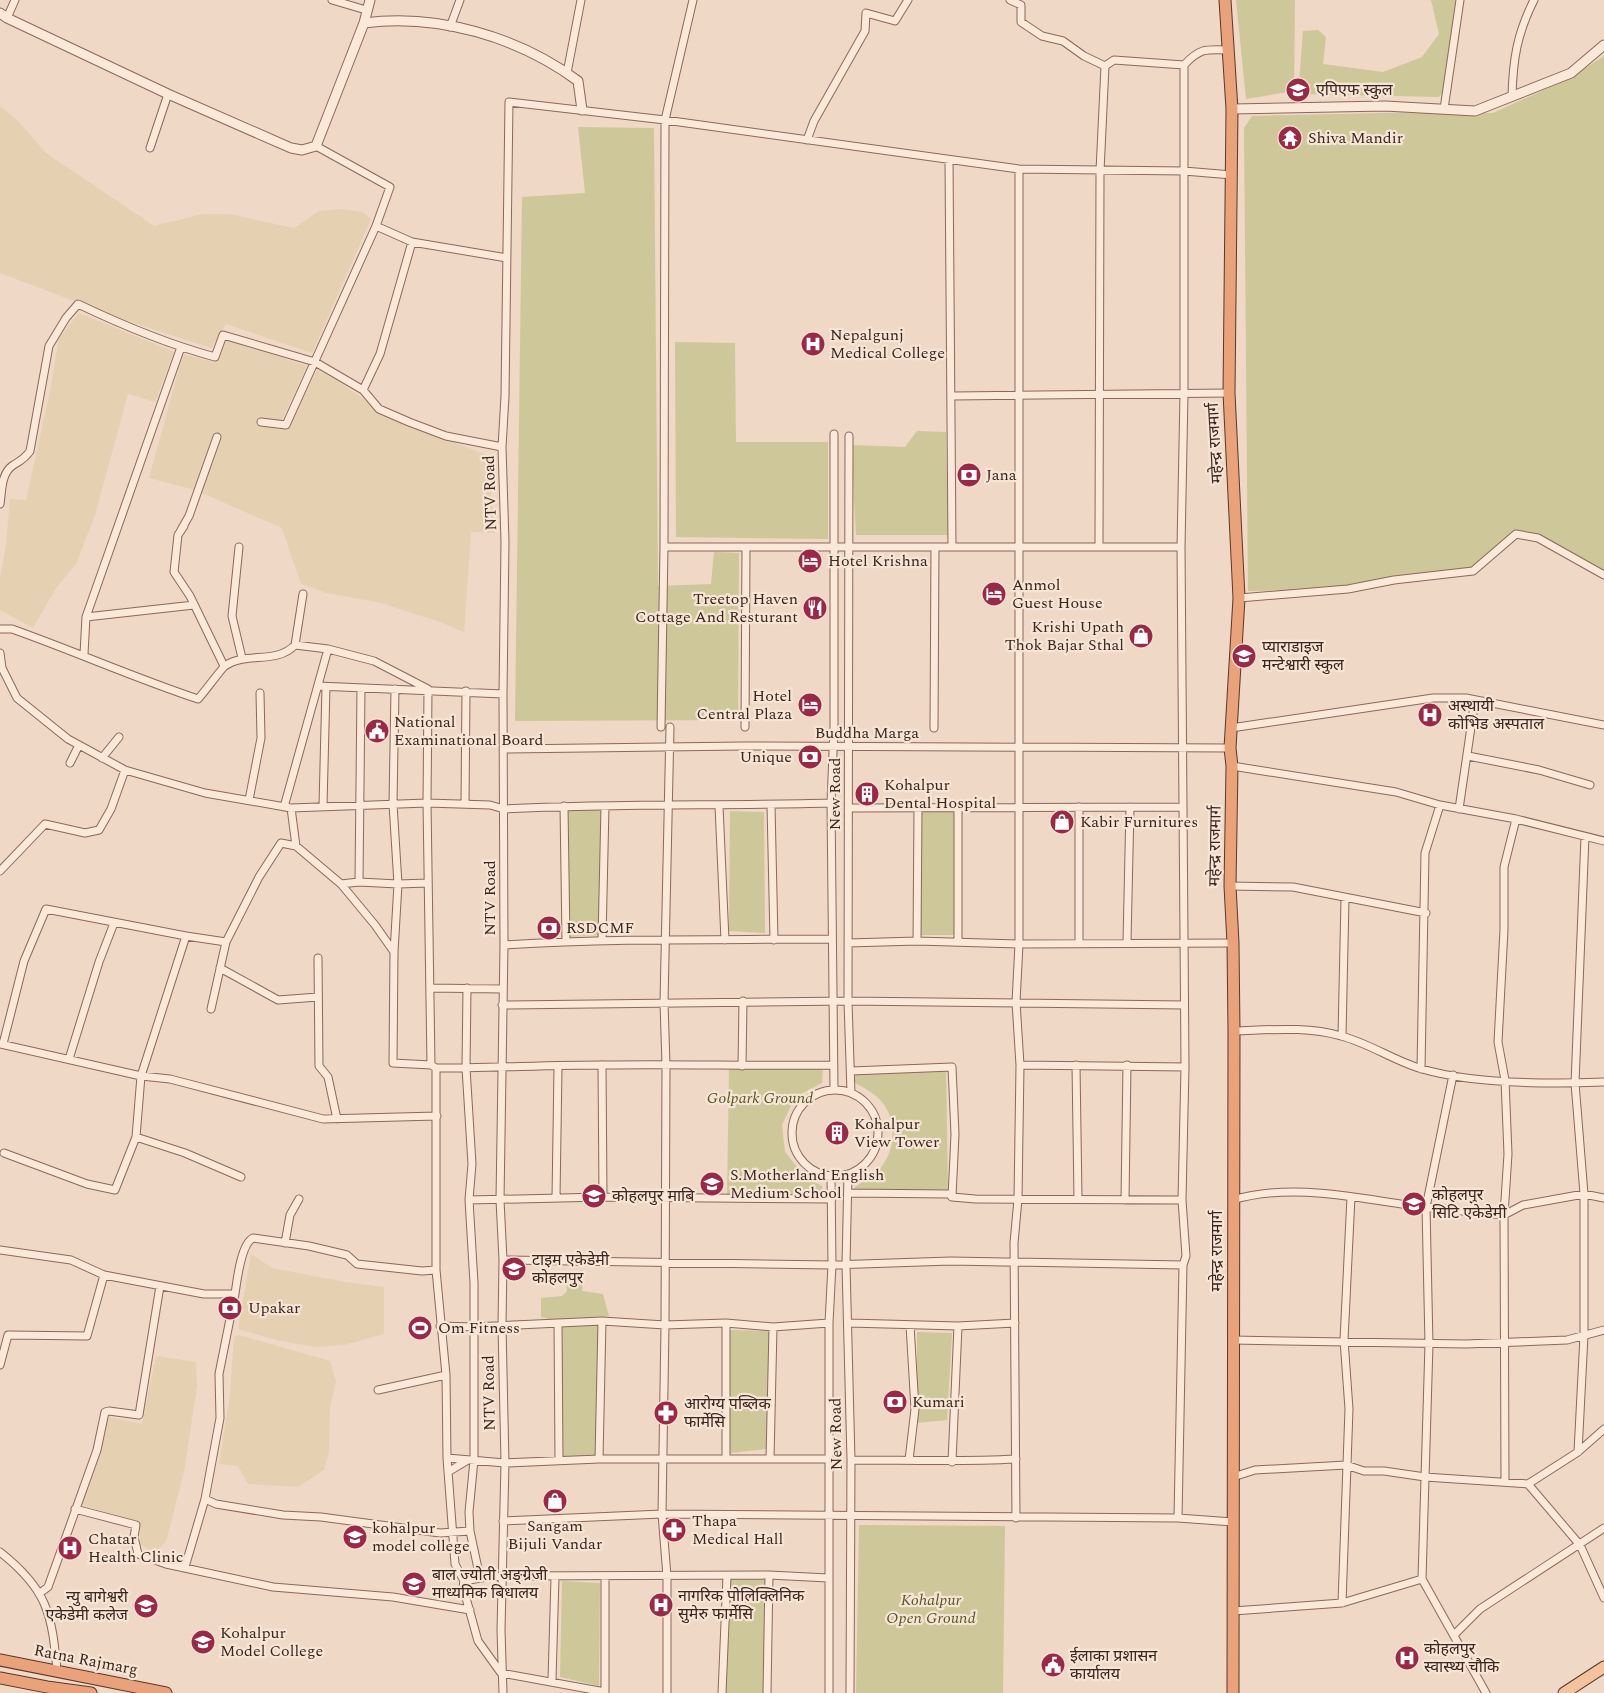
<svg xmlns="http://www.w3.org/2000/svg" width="1604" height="1693" font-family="Spectral,'Noto Sans Devanagari',serif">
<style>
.farmland{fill:#e5d0b2}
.green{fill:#cec799}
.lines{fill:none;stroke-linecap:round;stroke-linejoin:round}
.minor-casing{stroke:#8b685b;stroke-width:9}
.tertiary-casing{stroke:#8b685b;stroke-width:11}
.primary-casing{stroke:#59382f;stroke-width:13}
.trunk-casing{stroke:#59382f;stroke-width:13}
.minor{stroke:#fae8d9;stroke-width:7}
.tertiary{stroke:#fae8d9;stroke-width:9}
.primary{stroke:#f3c39d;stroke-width:11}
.trunk{stroke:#e9a279;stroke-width:11}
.labels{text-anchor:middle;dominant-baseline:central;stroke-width:4.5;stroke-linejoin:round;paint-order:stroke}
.poi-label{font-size:16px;fill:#3b251f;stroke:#f6e5d5;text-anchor:start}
.street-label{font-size:16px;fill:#3b251f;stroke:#f6e5d5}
.park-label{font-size:16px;font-style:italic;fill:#575825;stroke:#f6e5d5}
</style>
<rect width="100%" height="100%" fill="#efd8c5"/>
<path class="farmland" d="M0,106L18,121L46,153L154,226L203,214H229L294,228L319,211L340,209L363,212L371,219L312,353L226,324L211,348L122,319L0,273Z
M79,313L174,352L155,402L128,394L95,515L76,564L56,588L33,628L0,610V577L6,545L10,499L26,500L50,391L59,338Z
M227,339L307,366L281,422L259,418L258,423L287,429L317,370L335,379L390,418L487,455L495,533L471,532L464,632L440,622L381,603L327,593L301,584L282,528L195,490L149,478L183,354L217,363Z
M251,1254L272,1268L345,1282L384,1287V1334L344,1345L316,1347L281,1341L238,1329Z
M239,1335L330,1361L336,1381L330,1407L329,1452L324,1470L298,1487L248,1484L238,1466L219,1464L230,1395L234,1337Z
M156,1356L196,1362L197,1386L185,1467L166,1542L155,1552L140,1545V1523L82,1505L109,1417L142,1424Z"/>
<path class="green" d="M1236,0H1295L1294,91L1246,99Z
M1431,0H1457L1443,92L1439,97L1302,94L1299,84L1303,31L1318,30L1326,37L1323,64L1383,72L1422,57L1439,34Z
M1604,56V575L1538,538L1516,534L1473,571L1348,589L1248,591L1244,128L1252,116L1426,112L1493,113L1570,78Z
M578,127L654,128L658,586L711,584L714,552L739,553L738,720L515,721L522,197L585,193Z
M675,342L735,343L736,442H828V539L676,537Z
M917,431L946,432L948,535H856L851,445L905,447Z
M568,808L602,810L599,935L569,937Z
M956,810V935H920L921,811Z
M730,811L764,812L765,933L729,931Z
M729,1066L823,1067L822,1083L795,1097L782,1125L785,1152L805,1177L822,1186L823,1196L727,1198Z
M946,1068L948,1191H852C858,1182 869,1180 876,1173C894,1156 898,1127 885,1106C878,1095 866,1089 855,1083V1071Z
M583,1270L582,1291L603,1294L609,1316C588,1322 562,1323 541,1317V1298L562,1296L567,1291L565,1274Z
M601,1324L597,1458L562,1459L559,1325Z
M730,1330L769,1331L766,1449L730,1453Z
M917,1332L952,1333L947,1420L917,1423Z
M859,1525L1005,1526L1003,1693H856Z
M769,1575L767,1693H722L727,1576Z
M562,1581L600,1583L599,1686L560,1677Z"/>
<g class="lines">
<defs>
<path id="minor" d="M332,0L366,10
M1010,0L1021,5V22L1042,36L1063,41L1084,56L1105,66
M7,18L15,0
M450,27L460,0
M567,73L581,0
M1512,96C1513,59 1517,34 1534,0
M1444,109L1460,0
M807,140L814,121L865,31L866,13L895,21L908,0
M150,148L168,94
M949,161L952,547
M376,226L412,242L507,258
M363,390L380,354L412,242
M953,396L1229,393
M261,422L286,425L376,226L390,187L316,146
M849,436L848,1001L851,1093
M0,504C2,492 1,474 12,466C19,461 24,460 30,451L49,346L66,318L78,304C122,325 167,344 215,357L223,335L315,362L363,390L379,409L409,422L446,436L502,447
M184,526L178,535L174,572L190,596L224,666
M181,530L189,516L217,437
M1099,546L1100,171L1105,66L1114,60L1184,65
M239,547L232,616L242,658
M664,547H1181
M1239,598L1348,589L1394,580L1473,571L1516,534L1538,538L1604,575
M86,617L181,347
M0,629H12C74,651 135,678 198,699C204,693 221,669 225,666C246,651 276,665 295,645L328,649L374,661L428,689L427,803L431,1065
M295,645L303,594
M0,653L2,668L17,698L68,739L125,770L205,793L291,808L427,803L490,805L504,809C613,803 722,806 831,803
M84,654L86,617L194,605
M318,686L503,694
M361,688L359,882L398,884L428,883
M395,689L393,804L398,884L394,952L393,1063L431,1065L436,1068C492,1068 548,1065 603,1065C680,1064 756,1066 832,1065
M661,727L664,547L665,120L693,0
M745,727L746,547
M934,728L935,547
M1231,728L1433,698H1466L1604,725
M504,749L742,746L1230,748
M1468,756L1539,770L1590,785
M102,758L119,737
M70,763L79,745
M1232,766L1396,792L1440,805L1516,819L1604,841
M249,800L261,738L260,693
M465,804L466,691
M771,805L774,940
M323,806L326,687
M564,806L566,941
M719,806L725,940
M284,807L328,649
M849,808L1183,807
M958,808V942
M1459,809L1475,700
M296,846L341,884L375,925L394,952
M0,871L45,824L85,833L99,830L111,809L125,770
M341,884L359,882
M1230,886L1293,887L1426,913
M602,940L605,806
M917,941L918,808
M1127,942L1130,807
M848,943L917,941L1019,944L1233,943
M1079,943V807
M504,945C613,938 723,940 832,939
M318,958L319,1066L328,1077L337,1119
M220,968L278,1000L318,997
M430,988L502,989
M467,988L466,1068L472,1164L469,1200L474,1283V1460L469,1512L470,1531L480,1578L464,1581L463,1587L478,1641L501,1673L605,1692V1577
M502,1005L848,1001L1184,1005
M211,1009L226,942
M1234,1031C1270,1030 1306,1026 1341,1036C1369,1043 1394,1061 1422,1069C1473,1084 1550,1084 1604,1082
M1342,1036L1345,899
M0,1044L141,1076L170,1079L323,1119L437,1116
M3,1044L24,961L46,909L186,936
M69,1059L99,962L114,923
M602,1065L603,1197
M1020,1065L1185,1067
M1076,1065L1078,1199
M742,1066L743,1001
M436,1068V1270L446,1375L447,1458L455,1564L464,1581
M1421,1069L1425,853L1440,805
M851,1071L952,1067L955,1134L952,1197
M1453,1075L1426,1207L1429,1344L1422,1579L1486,1693
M834,1089L831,803L834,727V434
M792 1133a43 43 0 1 1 86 0a43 43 0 1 1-86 0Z
M136,1137L185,1153L241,1177
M4,1153L87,1184L115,1190L136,1137L141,1076L186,936L226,942L259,877L281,843L296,846L291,808
M848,1174L846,1265L851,1460L850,1693
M849,1193L949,1194L952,1197L975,1199L1182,1200
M556,1198L558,1067
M469,1200L603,1197L832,1199
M1125,1200L1127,1065
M1233,1200C1290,1183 1351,1197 1408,1205C1440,1209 1472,1212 1504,1215L1523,1205L1584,1194L1604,1198
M285,1243L290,1215L299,1199
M0,1250L71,1260L104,1275L204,1294H235L219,1374L220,1418L205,1499L185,1567
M503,1260L832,1265L951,1261L1183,1265
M235,1294C237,1280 241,1244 253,1238L309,1246L347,1255L357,1264L422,1271L436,1270
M558,1323L559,1460
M849,1323L958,1326L1015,1323
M440,1326L473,1327L602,1321L665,1325L726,1323L773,1327L829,1323
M1232,1340L1466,1344L1567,1340L1604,1330
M0,1365L8,1335L87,1336L104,1275
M378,1390L446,1375
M1578,1452L1584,1336V1194L1575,1083L1585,837
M447,1458L505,1463L599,1459H829
M726,1458V1323
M599,1459L602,1321
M770,1459L773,1327
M851,1460C906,1460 961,1462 1016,1459
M909,1460L915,1409L910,1325
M952,1462L958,1326
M448,1472L468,1460
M1233,1477L1255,1470L1346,1465L1364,1471H1384L1425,1477L1528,1484L1580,1545L1604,1598
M1505,1481L1504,1215L1508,1154L1505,1080L1498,1042L1504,930V867L1516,819
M1528,1484L1578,1452L1604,1429
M205,1499L216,1504L283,1515L321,1517L440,1533L470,1531
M75,1509L136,1525L134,1537L138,1554L166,1564L273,1587L393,1597L470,1610
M1016,1518L1014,1243L1018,1199L1020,1065L1016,1002L1019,944V169
M1178,1518L1183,1265L1186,1256L1182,1200L1185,1067L1181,547L1184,394V65C1200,48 1206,49 1228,50
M503,1521L662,1514L1178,1518L1233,1522
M0,1552C47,1589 52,1613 57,1671
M480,1578L504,1576L769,1575L828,1578
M40,1593L48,1587L97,1450L105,1412L109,1411L139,1415L160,1286
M1342,1603L1349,1409L1344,1340L1351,1197
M1233,1611L1342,1603L1422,1579
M1454,1635L1480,1609L1604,1528
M552,1680L555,1577
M503,1693L501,1630L505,1463L502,1326L503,1260L500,1200L504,945L503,694L505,542L502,447L505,396L509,102L665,120L1019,169L1184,171L1232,175
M667,1693V1576L662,1514L665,1325L666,1065L664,1002L670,727
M722,1693L727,1576
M767,1693L769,1575
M829,1693V1323L832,1265L831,1176"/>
<path id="tertiary" d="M0,13L7,18L168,94L291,148L302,150L316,146L364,23L370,0
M364,23C437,13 519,37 578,81L582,110
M1232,109L1385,106L1475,111L1571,73L1604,45"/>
<path id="primary" d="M1564,1693L1604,1667"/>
<path id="trunk" d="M1225,0L1232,109L1229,393L1239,598L1230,748L1232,766L1230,886L1233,943L1234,1031L1233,1693
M0,1660L166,1693
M0,1678L47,1687L91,1693"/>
</defs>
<use href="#minor" class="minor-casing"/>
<use href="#tertiary" class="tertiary-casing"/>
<use href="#primary" class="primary-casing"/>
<use href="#trunk" class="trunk-casing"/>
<use href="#minor" class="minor"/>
<use href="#tertiary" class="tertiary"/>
<use href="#primary" class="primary"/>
<use href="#trunk" class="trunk"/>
</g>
<defs>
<symbol id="school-disc" viewBox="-11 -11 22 22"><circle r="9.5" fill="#9b2946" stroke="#f6e5d5"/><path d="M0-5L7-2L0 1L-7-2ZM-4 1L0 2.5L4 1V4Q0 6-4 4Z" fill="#fff"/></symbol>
<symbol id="temple-disc" viewBox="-11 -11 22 22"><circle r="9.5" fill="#9b2946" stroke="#f6e5d5"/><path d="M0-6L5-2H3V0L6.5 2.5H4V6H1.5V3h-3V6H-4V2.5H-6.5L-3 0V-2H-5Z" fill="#fff"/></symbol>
<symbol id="hospital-disc" viewBox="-11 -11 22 22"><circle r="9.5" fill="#9b2946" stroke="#f6e5d5"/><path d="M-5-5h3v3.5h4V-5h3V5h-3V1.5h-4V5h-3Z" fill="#fff"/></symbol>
<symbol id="bank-disc" viewBox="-11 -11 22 22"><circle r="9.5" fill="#9b2946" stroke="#f6e5d5"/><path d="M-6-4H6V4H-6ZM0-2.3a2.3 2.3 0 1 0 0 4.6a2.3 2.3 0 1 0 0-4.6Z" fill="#fff"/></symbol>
<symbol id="hotel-disc" viewBox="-11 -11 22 22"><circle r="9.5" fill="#9b2946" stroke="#f6e5d5"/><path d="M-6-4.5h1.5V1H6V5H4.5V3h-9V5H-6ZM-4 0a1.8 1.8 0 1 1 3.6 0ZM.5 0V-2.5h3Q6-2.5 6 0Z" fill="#fff"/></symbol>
<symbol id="restaurant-disc" viewBox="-11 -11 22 22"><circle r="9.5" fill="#9b2946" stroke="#f6e5d5"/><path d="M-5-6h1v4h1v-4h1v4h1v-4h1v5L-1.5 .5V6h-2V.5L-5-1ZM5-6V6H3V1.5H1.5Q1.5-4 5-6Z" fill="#fff"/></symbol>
<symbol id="shop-disc" viewBox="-11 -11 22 22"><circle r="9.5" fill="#9b2946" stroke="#f6e5d5"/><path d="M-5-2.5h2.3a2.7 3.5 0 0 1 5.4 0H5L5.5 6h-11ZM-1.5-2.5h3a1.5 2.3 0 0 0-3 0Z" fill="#fff"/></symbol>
<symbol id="civic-disc" viewBox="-11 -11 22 22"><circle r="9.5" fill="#9b2946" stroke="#f6e5d5"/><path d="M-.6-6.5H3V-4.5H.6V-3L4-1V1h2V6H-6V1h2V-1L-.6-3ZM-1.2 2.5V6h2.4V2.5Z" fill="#fff"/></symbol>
<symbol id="building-disc" viewBox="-11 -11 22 22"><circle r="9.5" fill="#9b2946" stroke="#f6e5d5"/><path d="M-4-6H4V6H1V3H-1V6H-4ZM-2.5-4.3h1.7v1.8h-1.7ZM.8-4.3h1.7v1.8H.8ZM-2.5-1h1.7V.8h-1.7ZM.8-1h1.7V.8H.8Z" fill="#fff"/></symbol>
<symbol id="stadium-disc" viewBox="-11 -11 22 22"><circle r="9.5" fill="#9b2946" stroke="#f6e5d5"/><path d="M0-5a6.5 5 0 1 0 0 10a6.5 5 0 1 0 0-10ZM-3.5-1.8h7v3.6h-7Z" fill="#fff"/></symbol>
<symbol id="pharmacy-disc" viewBox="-11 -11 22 22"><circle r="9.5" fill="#9b2946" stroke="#f6e5d5"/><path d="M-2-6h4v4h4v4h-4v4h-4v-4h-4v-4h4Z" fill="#fff"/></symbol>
<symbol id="university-disc" viewBox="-11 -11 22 22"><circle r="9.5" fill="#9b2946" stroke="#f6e5d5"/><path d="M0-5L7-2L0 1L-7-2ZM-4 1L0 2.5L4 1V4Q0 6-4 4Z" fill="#fff"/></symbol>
</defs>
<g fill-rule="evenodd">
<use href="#school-disc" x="1284" y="76" width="28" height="28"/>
<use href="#temple-disc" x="1276" y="124" width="28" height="28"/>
<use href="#hospital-disc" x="799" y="330" width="28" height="28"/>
<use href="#bank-disc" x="955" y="461" width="28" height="28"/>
<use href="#hotel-disc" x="796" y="547" width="28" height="28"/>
<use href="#hotel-disc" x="980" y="580" width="28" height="28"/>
<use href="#restaurant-disc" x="801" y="594" width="28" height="28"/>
<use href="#shop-disc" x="1127" y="622" width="28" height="28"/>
<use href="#school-disc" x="1230" y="642" width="28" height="28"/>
<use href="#hotel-disc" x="796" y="691" width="28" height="28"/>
<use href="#hospital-disc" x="1416" y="701" width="28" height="28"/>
<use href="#civic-disc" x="363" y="717" width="28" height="28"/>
<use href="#bank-disc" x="796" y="743" width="28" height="28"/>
<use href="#building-disc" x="853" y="780" width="28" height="28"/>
<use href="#shop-disc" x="1048" y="808" width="28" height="28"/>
<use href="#bank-disc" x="535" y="914" width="28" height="28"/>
<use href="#building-disc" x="823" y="1119" width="28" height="28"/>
<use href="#school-disc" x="698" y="1170" width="28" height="28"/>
<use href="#school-disc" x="580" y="1182" width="28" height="28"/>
<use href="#school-disc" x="1400" y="1190" width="28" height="28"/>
<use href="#school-disc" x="500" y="1255" width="28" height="28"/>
<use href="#bank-disc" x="216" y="1294" width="28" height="28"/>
<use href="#stadium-disc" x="406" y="1314" width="28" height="28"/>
<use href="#bank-disc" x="881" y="1388" width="28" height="28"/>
<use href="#pharmacy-disc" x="652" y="1399" width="28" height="28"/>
<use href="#shop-disc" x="541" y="1487" width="28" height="28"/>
<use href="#pharmacy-disc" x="660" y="1516" width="28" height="28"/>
<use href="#school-disc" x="341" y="1523" width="28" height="28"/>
<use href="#hospital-disc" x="56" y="1534" width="28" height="28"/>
<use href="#school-disc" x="400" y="1570" width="28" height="28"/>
<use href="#hospital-disc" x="647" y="1591" width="28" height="28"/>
<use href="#school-disc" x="132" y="1592" width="28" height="28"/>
<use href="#university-disc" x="189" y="1628" width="28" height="28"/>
<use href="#hospital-disc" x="1393" y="1644" width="28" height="28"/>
<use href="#civic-disc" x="1039" y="1651" width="28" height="28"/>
</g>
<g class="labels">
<g class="poi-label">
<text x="1316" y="90">एपिएफ स्कुल</text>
<text x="1308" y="138">Shiva Mandir</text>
<text x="830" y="335">Nepalgunj<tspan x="830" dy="18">Medical College</tspan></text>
<text x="986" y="475">Jana</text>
<text x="828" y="561">Hotel Krishna</text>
<text x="1012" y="585">Anmol<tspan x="1012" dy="18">Guest House</tspan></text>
<text x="798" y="599" text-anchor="end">Treetop Haven<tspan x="798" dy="18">Cottage And Resturant</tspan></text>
<text x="1124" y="627" text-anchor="end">Krishi Upath<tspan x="1124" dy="18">Thok Bajar Sthal</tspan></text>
<text x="1262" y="647">प्याराडाइज<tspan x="1262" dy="18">मन्टेश्वारी स्कुल</tspan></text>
<text x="792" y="696" text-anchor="end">Hotel<tspan x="792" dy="18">Central Plaza</tspan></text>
<text x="1448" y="706">अस्थायी<tspan x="1448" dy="18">कोभिड अस्पताल</tspan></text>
<text x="394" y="722">National<tspan x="394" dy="18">Examinational Board</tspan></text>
<text x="792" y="757" text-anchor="end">Unique</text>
<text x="884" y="785">Kohalpur<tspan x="884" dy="18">Dental Hospital</tspan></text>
<text x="1080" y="822">Kabir Furnitures</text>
<text x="566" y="928">RSDCMF</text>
<text x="854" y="1124">Kohalpur<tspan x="854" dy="18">View Tower</tspan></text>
<text x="730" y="1175">S.Motherland English<tspan x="730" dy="18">Medium School</tspan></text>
<text x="1432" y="1195">कोहलपुर<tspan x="1432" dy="18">सिटि एकेडेमी</tspan></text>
<text x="612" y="1196">कोहलपुर माबि</text>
<text x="532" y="1260">टाइम एकेडेमी<tspan x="532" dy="18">कोहलपुर</tspan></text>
<text x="248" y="1308">Upakar</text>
<text x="438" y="1328">Om Fitness</text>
<text x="912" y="1402">Kumari</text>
<text x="684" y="1404">आरोग्य पब्लिक<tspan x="684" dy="18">फार्मेसि</tspan></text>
<text x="692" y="1521">Thapa<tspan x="692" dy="18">Medical Hall</tspan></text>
<text x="555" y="1526" text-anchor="middle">Sangam<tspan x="555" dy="18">Bijuli Vandar</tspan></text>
<text x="372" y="1528">kohalpur<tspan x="372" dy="18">model college</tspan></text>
<text x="88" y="1539">Chatar<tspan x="88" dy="18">Health Clinic</tspan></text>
<text x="432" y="1575">बाल ज्योती अङ्ग्रेजी<tspan x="432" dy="18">माध्यमिक बिधालय</tspan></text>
<text x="678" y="1596">नागरिक पोलिक्लिनिक<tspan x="678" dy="18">सुमेरु फार्मेसि</tspan></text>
<text x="128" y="1597" text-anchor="end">न्यु बागेश्वरी<tspan x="128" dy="18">एकेडेमी कलेज</tspan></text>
<text x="220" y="1633">Kohalpur<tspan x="220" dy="18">Model College</tspan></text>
<text x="1424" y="1649">कोहलपुर<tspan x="1424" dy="18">स्वास्थ्य चौकि</tspan></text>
<text x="1070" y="1656">ईलाका प्रशासन<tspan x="1070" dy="18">कार्यालय</tspan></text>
</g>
<g class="street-label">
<text transform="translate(1215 443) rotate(-93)">महेन्द्र राजमार्ग</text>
<text transform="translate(490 493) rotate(-92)">NTV Road</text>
<text x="867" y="733">Buddha Marga</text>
<text transform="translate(835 794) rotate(-90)">New Road</text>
<text transform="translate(1215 846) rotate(-89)">महेन्द्र राजमार्ग</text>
<text transform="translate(490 898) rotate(-90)">NTV Road</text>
<text transform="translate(1217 1251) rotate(-90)">महेन्द्र राजमार्ग</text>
<text transform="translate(489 1393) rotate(-91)">NTV Road</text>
<text transform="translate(836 1434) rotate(-91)">New Road</text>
<text transform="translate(86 1660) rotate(11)">Ratna Rajmarg</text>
</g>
<g class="park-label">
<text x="760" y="1098">Golpark Ground</text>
<text x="931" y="1600">Kohalpur<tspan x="931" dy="18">Open Ground</tspan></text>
</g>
</g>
</svg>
